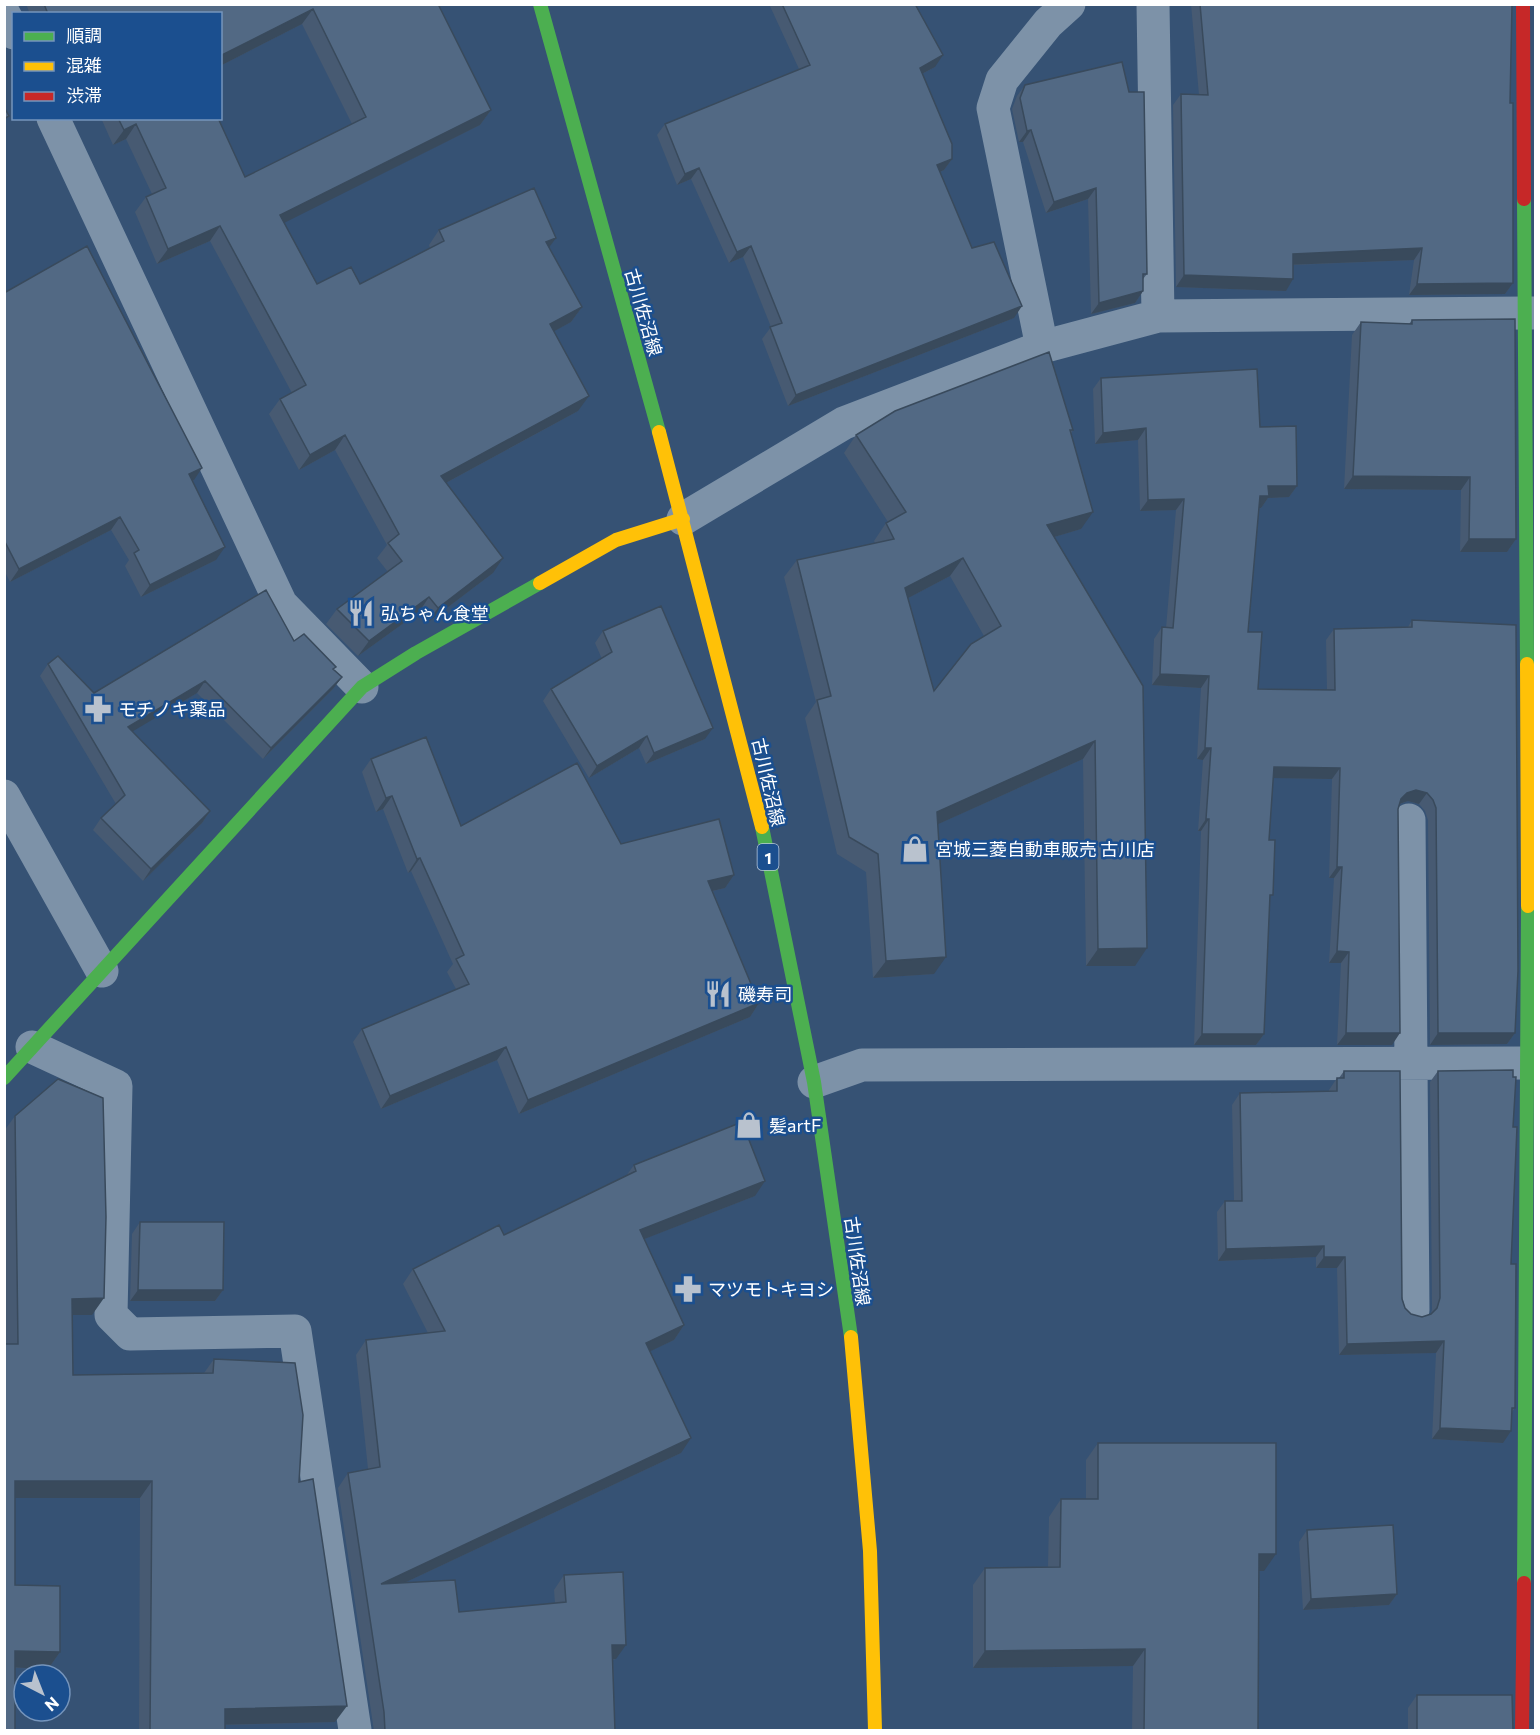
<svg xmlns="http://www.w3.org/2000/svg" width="1540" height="1735" font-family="Commissioner,'Noto Sans JP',sans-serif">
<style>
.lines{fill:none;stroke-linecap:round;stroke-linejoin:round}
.street{stroke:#7d92a8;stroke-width:33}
.fast{stroke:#4caf50;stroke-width:14}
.slow{stroke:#ffc107;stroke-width:14}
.jam{stroke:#c62828;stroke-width:14}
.wall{fill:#475a72;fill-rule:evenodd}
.shaded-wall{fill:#394a5c}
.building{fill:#526984;stroke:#394a5c;stroke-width:1.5;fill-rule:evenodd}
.labels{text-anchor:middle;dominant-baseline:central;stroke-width:5;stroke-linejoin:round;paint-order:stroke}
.shield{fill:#1b4f8f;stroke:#bbcadd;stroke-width:1.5}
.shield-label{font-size:16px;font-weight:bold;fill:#fff}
.street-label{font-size:18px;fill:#fff;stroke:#1b4f8f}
.poi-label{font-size:18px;fill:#fff;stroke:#1b4f8f;text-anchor:start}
</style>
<rect width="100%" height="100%" fill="#365274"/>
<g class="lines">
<path class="street" d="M1153,4L1158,316
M4,14L14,33
M53,118L281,604L362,687
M1042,347L993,108L1002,80L1048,23L1069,4
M683,519L844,423L1042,347L1158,316L1536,313
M4,796L102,971
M1409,820L1413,1310
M32,1047L116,1086L111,1315L130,1334L295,1331L355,1730
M814,1082L862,1065L1536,1063"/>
<path class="fast" d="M540,4L659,432
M1524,199L1527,664
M762,827L814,1082L851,1337
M4,1078L362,687L416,653L540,583
M1524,1583L1528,906"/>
<path class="slow" d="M659,432L762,827
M540,583L616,540L683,519
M1527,664L1528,906
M851,1337L870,1551L875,1730"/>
<path class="jam" d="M1523,4L1524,199
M1522,1730L1524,1583"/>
</g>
<path class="wall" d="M26,4H438L491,110L480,125L284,222L317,284H360L430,248L429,245L439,230L549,248L582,307L571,322L554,331L578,411L446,483L493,573L427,623L419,612L358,656L326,624L337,609L388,572L377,558L387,545L335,450L299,470L269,414L280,399L292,393L210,241L157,264L135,212L146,197L152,194L126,139L113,145L101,118H218L245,177L352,124L302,24L220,66V14H30Z
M769,4H915L935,67L922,74L952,159L944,170L940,172L972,248L1014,318L788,406L762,339L771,327L743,257L729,263L691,179L677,185L657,135L665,124L799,69Z
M1191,4H1512L1510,103L1513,283L1505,294L1409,295L1414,260L1293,265L1286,291L1176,287L1173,105L1181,94L1199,95Z
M1122,62L1147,274L1143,279V291L1135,303L1091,314L1088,199L1046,213L1023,142H1019L1012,109L1017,96L1025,85Z
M4,293L194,480L193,481L216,560L141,597L125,566L129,560L111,530L10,582L4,570Z
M1412,320L1516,539L1507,552H1460L1461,490L1344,489L1352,335L1361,322L1409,324Z
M1101,378L1260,427L1297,486L1289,497L1268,498L1261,508H1259L1248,632L1258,689L1327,690L1326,640L1334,629L1408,627L1412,620L1515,1033L1507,1044L1430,1045L1428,820L1425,811L1419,804L1408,801L1400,804L1398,809L1392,1045H1337L1341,963H1329L1334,878H1329L1332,779L1273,778L1269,840V900L1264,1034L1256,1045H1194L1201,831H1198L1203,760L1197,759L1201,688L1152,685L1154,639L1162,627L1166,628L1176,510L1140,511L1138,440L1095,444L1093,389Z
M1073,430L1071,434L1081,529L1054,537L1143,686L1135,966H1086L1083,759L938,824L934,974L873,978L866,872L837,854L805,718L816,702L784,577L797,560L875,543L874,541L886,523L888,522L844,453L856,435ZM950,576L984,636L934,691L908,598Z
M603,631L705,739L646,764L639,748L589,778L543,701L551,689L602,659L595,643Z
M294,641L334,670L342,677L333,689L263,759L197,693L132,731L210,811L202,823L143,881L93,830L101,818L116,804L40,676L48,664L94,693Z
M371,759L461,826L621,844L734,875L725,888L713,891L759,1003L750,1017L519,1114L497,1060L381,1109L353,1042L362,1029L456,989L447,972L453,964L411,871L408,873L383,809L376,812L362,772Z
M1344,1071L1405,1308L1411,1314L1422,1317L1430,1315L1432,1310L1430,1082L1438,1071L1513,1127L1511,1264L1515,1408L1512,1412L1503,1443L1432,1439L1436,1353L1339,1355L1337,1268H1316V1257L1218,1261L1217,1212L1225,1201H1234L1232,1105L1240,1093L1329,1091V1090L1337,1078H1339Z
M15,1116L92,1315H72L73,1375L204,1373L214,1359L299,1482L335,1722L225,1725V1731H139L140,1498H15V1585L60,1652L48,1669L15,1668L6,1344L4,1131Z
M634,1165L755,1196L644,1239L684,1325L674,1340L650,1351L681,1453L404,1583L459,1612L555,1603L554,1590L564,1575L616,1659L613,1660L615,1731H374L338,1488L348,1473L368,1469L356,1355L366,1340L428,1333L403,1284L413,1269L504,1235L626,1176Z
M140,1222L223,1290L215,1301H130L132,1234Z
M1098,1443L1264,1571H1259L1258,1731H1132L1133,1666L973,1668V1585L985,1568L1048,1567L1049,1517L1061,1499H1086V1460Z
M1307,1530L1397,1594L1389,1605L1303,1610L1299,1542Z
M1417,1695L1513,1731H1408V1708Z"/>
<path class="shaded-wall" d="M313,9L302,24L220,66V56Z
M943,55L935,67L912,79L920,68Z
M491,110L480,125L270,230L280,215Z
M136,124L126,139L113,145L124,130Z
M1031,130L1023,142H1019L1027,131Z
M952,159L944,170L929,177L937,165Z
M699,168L691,179L677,185L685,174Z
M1096,188L1088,199L1046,213L1054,202Z
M220,226L210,241L157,264L168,249Z
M556,238L545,253L546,242Z
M751,246L743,257L729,263L737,252Z
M1422,248L1414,260L1285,265L1293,254Z
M1184,275L1293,279L1286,291L1176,287Z
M1513,283L1505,294L1409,295L1417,284Z
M1143,291L1135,303L1091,314L1099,303Z
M1022,306L1014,318L788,406L796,395Z
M582,307L571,322L540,339L550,324Z
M589,396L578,411L431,491L441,476Z
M1146,428L1138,440L1095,444L1103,433Z
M345,435L335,450L299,470L310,455Z
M202,468L194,480L180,487L189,474Z
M1353,476L1470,477L1461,490L1344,489Z
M1268,486H1297L1289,497L1268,498L1261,508H1252Z
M1184,499L1176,510L1140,511L1148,500Z
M1093,512L1081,529L1034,543L1047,525Z
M120,517L111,530L10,582L19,569Z
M1469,539H1516L1507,552H1460Z
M225,547L216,560L141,597L150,585Z
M503,558L493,573L427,623L438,608Z
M963,558L950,576L893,606L905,588Z
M429,597L419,612L358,656L369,641Z
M1160,674L1209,676L1201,688L1152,685Z
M342,677L333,689L263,759L271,748Z
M205,681L197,693L120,739L128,727Z
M713,728L705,739L646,764L654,753Z
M647,736L639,748L589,778L597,766Z
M1095,741L1083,759L925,830L937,812Z
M1205,748H1211L1203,760L1197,759Z
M1274,767L1340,768L1332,779L1266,778Z
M1416,790L1427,793L1419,804L1408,801L1399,804L1401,799L1407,793Z
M392,796L383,809L376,812L386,798Z
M210,811L202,823L143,881L151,869Z
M1206,819H1209L1201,831H1198Z
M420,858L411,871L408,873L417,859Z
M1337,867H1342L1334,878H1329Z
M734,875L725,888L699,894L708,881Z
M1147,948L1135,966H1086L1098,949Z
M1337,951L1349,952L1341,963H1329Z
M946,957L934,974L873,978L886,961Z
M759,1003L750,1017L519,1114L528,1100Z
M1346,1033H1400L1392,1045H1337Z
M1438,1033H1515L1507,1044L1430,1045Z
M1202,1034H1264L1256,1045H1194Z
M506,1047L497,1060L381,1109L390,1096Z
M765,1181L755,1196L629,1245L640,1230Z
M1324,1246L1316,1257L1218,1261L1226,1249Z
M1324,1257H1345L1337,1268H1316Z
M138,1290H223L215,1301H130Z
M104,1298L92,1315H60L72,1299Z
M684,1325L674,1340L636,1358L646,1343Z
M1444,1341L1436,1353L1339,1355L1347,1344Z
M1440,1428L1511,1431L1503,1443L1432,1439Z
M691,1438L681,1453L370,1599L381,1584Z
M15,1481H152L140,1498H4Z
M1259,1554H1276L1264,1571H1247Z
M1397,1594L1389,1605L1303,1610L1311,1599Z
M612,1645H626L616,1659L602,1660Z
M1145,1649L1133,1666L973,1668L985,1651Z
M15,1651L60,1652L48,1669L4,1667Z
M347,1706L335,1722L213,1725L225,1709Z"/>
<path class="building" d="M44,4H438L491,110L280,215L317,284L351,267L360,284L444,241L439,230L534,188L556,238L546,242L582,307L550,324L589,396L441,476L503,558L438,608L429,597L369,641L337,609L402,561L388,543L399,534L345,435L310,455L280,399L306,385L220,226L168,249L146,197L166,188L136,124L124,130L118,118H218L245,177L366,117L313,9L220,56V14H48Z
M782,4H915L943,55L920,68L952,144V159L937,165L972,248L994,242L1022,306L796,395L770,327L782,323L751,246L737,252L699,168L685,174L665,124L810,65Z
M1200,4H1512L1510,103H1513V283L1417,284L1422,248L1293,254V279L1184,275L1181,94L1208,95Z
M1122,62L1129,92H1144L1147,274H1143V291L1099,303L1096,188L1054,202L1031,130L1027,131L1020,98L1025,85Z
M4,107L9,116L4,119Z
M87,246L202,468L189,474L225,547L150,585L134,553L139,550L120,517L19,569L4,540V293Z
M1515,319L1516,539H1469L1470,477L1353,476L1361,322L1412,324V320Z
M1049,352L1073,430H1070L1093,512L1047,525L1143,686L1147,948L1098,949L1095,741L937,812L946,957L886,961L878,854L849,837L817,700L831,696L797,560L894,539L886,523L906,512L856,435L895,411ZM963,558L1001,626L971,644L934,691L905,588Z
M1257,369L1260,427L1296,426L1297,486H1268L1269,496H1260L1248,632H1262L1258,689L1335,690L1334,629L1412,627V620L1516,625L1518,971L1515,1033H1438L1436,808L1433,800L1427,793L1416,790L1407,793L1401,799L1398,809L1400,1033H1346L1349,952L1337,951L1342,867H1337L1340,768L1274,767L1269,840H1275L1273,895H1270L1264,1034H1202L1209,819H1206L1211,748H1205L1209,676L1160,674L1162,627L1173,628L1184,499L1148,500L1146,428L1103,433L1101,378Z
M266,590L294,641L304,634L336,667L333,669L342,677L271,748L205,681L128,727L210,811L151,869L101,818L125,795L48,664L58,656L94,693Z
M661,606L713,728L654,753L647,736L597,766L551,689L612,652L603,631Z
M426,737L461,826L577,763L621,844L719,819L734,875L708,881L759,1003L528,1100L506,1047L390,1096L362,1029L469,984L456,959L464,955L420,858L417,859L392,796L386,798L371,759Z
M1513,1070V1077H1516L1513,1127H1517L1511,1264H1516L1515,1408H1512L1511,1431L1440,1428L1444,1341L1347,1344L1345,1257H1324V1246L1226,1249L1225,1201H1242L1240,1093L1337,1091V1078H1344V1071H1400L1402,1299L1405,1308L1411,1314L1422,1317L1431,1314L1437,1308L1440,1298L1438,1071Z
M58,1079L103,1098L106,1217L104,1298L72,1299L73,1375L213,1373L214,1359L295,1363L303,1415L299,1482L313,1479L347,1706L225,1709V1731H150L152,1481H15V1585L60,1586V1652L15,1651V1731H4V1344H18L15,1116Z
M742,1122L765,1181L640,1230L684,1325L646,1343L691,1438L381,1584L455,1580L459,1612L566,1602L564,1575L623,1572L626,1645H612L615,1731H385L384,1712L348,1473L380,1467L366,1340L445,1331L413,1269L499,1225L504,1235L636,1171L634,1165Z
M140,1222H224L223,1290H138Z
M1098,1443H1276V1554H1259L1258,1731H1144L1145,1649L985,1651V1568L1060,1567L1061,1499H1098Z
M1393,1525L1397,1594L1311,1599L1307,1530Z
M1417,1695H1512L1513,1731H1417Z"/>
<defs>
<symbol id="restaurant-bare" viewBox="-9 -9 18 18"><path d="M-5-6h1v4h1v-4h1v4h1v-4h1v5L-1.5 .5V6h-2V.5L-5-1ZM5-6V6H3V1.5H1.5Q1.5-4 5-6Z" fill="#b9c2ce" stroke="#1b4f8f" stroke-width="2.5" paint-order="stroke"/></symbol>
<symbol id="pharmacy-bare" viewBox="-9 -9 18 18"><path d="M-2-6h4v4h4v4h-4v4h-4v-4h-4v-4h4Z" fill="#b9c2ce" stroke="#1b4f8f" stroke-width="2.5" paint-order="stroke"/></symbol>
<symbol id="shop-bare" viewBox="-9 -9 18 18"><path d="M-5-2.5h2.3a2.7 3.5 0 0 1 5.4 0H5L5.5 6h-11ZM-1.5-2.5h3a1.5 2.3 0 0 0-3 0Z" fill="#b9c2ce" stroke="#1b4f8f" stroke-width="2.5" paint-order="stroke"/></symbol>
</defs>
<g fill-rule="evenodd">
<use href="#restaurant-bare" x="342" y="594" width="38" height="38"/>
<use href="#pharmacy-bare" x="79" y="690" width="38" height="38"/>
<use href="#shop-bare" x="896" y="830" width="38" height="38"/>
<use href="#restaurant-bare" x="699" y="975" width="38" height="38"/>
<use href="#shop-bare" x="730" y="1106" width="38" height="38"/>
<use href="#pharmacy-bare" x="669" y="1270" width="38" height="38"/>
</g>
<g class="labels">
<rect class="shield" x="757.5" y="844" width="21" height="26" rx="4.5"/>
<g class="shield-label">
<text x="768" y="857">1</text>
</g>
<g class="street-label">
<text transform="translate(644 312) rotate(74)">古川佐沼線</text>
<text transform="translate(769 782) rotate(77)">古川佐沼線</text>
<text transform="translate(858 1261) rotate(82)">古川佐沼線</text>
</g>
<g class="poi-label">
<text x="381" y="613">弘ちゃん食堂</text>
<text x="118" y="709">モチノキ薬品</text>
<text x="935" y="849">宮城三菱自動車販売 古川店</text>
<text x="738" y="994">磯寿司</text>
<text x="769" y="1125">髪artF</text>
<text x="708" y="1289">マツモトキヨシ</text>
</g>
</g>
<rect width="1540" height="1735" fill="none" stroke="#ffffff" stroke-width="12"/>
<rect x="12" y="12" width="210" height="108" fill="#1b4f8f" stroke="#7695bc" stroke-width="1.5"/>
<rect x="24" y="32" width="30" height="9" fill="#4caf50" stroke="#7695bc" stroke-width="1.5"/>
<text x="66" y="42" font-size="18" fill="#ffffff">順調</text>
<rect x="24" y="62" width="30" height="9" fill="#ffc107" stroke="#7695bc" stroke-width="1.5"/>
<text x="66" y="72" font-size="18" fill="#ffffff">混雑</text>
<rect x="24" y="92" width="30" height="9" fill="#c62828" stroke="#7695bc" stroke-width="1.5"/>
<text x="66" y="102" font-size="18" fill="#ffffff">渋滞</text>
<g transform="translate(42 1693) rotate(138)"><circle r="28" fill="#1b4f8f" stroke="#7695bc" stroke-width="1.5"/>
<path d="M0-4.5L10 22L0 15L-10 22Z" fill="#b9c2ce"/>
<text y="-9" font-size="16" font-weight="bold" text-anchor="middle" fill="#ffffff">N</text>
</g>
</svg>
